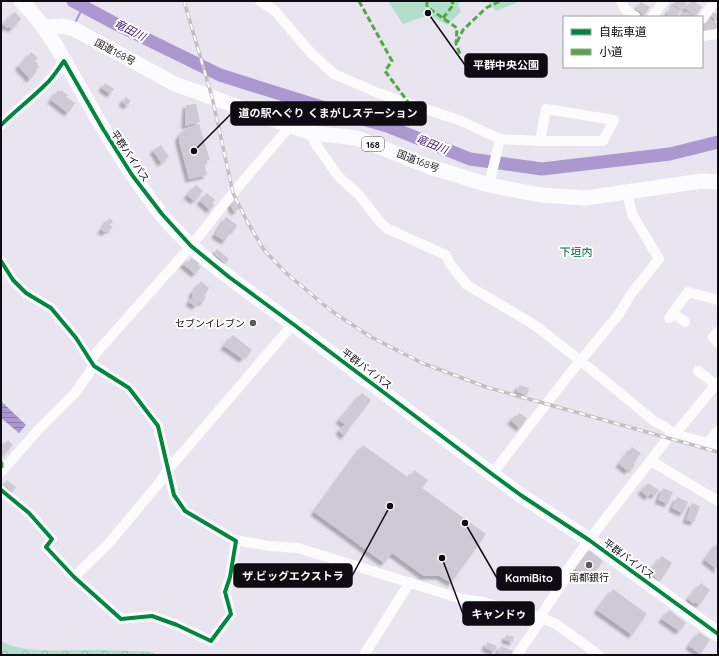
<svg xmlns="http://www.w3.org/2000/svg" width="719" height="656" font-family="Quicksand,'Noto Sans JP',sans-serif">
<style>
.forest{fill:url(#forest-crowns)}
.park{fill:#b3deca}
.water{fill:url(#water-rules)}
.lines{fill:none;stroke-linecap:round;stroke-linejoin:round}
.stream{stroke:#ac98d0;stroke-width:2}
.river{stroke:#ac98d0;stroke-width:13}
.building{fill:#cdcad3;filter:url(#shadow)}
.minor{stroke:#fcfbfd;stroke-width:10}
.highway{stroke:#fcfbfd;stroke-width:15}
.rail-casing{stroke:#c2c0c4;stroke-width:3.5}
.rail{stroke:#fff;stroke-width:2;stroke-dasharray:6;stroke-linecap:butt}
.quiet{stroke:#51a842;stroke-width:3;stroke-dasharray:6 3;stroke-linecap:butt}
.cycleway-casing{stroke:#fff;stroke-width:6}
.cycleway{stroke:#00873e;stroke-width:4}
.poi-dot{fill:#5a5860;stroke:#fff;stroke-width:1.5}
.labels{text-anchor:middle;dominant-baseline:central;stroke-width:4;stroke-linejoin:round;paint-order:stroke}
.shield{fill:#fff;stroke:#565559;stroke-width:1}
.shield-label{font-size:9px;font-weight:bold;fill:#0e0c12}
.street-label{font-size:10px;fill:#0e0c12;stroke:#fff}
.poi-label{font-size:10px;fill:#0e0c12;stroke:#fff;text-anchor:end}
.water-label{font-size:11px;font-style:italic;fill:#482079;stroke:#fff}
.neighbourhood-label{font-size:11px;fill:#005d37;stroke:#fff}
.leader{fill:none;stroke:#0e0c12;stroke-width:1.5}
.callout-dot{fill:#0e0c12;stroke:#fff;stroke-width:1.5}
.callout{fill:#0e0c12;stroke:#0e0c12;stroke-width:1.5}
.callout-label{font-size:11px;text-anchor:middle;font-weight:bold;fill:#fff}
</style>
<defs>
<pattern id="forest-crowns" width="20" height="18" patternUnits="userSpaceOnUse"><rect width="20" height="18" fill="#b3deca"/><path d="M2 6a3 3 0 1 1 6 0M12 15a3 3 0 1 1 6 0" fill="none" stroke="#99bdac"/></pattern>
<pattern id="water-rules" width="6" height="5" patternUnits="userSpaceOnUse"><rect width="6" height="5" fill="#ac98d0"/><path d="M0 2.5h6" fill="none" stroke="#8a7aa7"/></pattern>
<filter id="shadow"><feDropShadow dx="-3.5" dy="3.5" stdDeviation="1" flood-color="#0004"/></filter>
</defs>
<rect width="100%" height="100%" fill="#e8e4f0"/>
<path class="forest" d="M1,641C24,655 70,649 97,650C116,650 134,651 152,652L158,655H1Z"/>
<path class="park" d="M388,1H461L458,4L461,12L447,25L429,15L403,24Z
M487,1H521L496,11Z"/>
<path class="water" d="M2,402L26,425L19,433L1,418V403Z"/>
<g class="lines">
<path class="stream" d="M75,23L83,7"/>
<path class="river" d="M73,1L116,24L220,75L328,109L387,126L470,159L542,169L670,154L718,142"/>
</g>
<path class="building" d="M676,1H688L681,10L673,4Z
M691,1H694L702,7L695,16L685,8Z
M641,2L650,7L644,15L636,9Z
M673,6L680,11L676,17H668L667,15L668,12Z
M686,11L695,17H679L682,12L684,14Z
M718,11V22L711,15L713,12L716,14Z
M15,12L21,19L12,29L8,26L7,28L3,24L13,13L14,14Z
M708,17L718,25L714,31L712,29L709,33L702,28V25Z
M31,52L38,58L35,61L38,64L37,65L39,67L36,70L37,71L30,79L19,67L20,63L22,64Z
M105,83L114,89L110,94L102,88Z
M58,90L60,92L61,90L68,95L66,97L75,103L68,113L51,100Z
M126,97L131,101L127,106L122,102Z
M196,104L200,122L185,126L186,105Z
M199,124L210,160L204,161L207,175L189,179L179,141V136L185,129Z
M161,145L169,157L161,163L153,150Z
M196,185L203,191L197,199L196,198L194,201L187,195Z
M207,193L215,200L212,203L214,205L210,210L200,201Z
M235,201L239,209L234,212L230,203Z
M226,217L237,225L234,231L232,229L225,241L215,235Z
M109,218L113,221L110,225L113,227L110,230L108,229L106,232H104L101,230Z
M217,249L229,259L226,263L214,253Z
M191,258L199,263L198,265L201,267L195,274L183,264L186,261L188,262Z
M201,281L209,288L204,296L206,297L203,302L201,301L195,306L189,302L193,296L192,293Z
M233,335L252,350L248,355L247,354L243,359L224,346Z
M519,385L529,388L527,395L517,392Z
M362,393L371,400L349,428L339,420Z
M519,413L527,418L520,428L511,421L515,415L517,416Z
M344,425L349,430L344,436L339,431Z
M8,440L13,445L1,458V447Z
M363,445L409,478L414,470L428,480L422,488L486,534L451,583L440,576H424L392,553L384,563L314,512Z
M632,447L641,453L637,458L629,451Z
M628,452L637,459L633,464L635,465L632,469L630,468L628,471L619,464Z
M7,480L16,487L12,492L4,484Z
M648,483L659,490L654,496L651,493L648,497L641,491Z
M663,488L673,492L668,504L658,500Z
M677,497L688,502L683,513L672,508Z
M692,503L700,506L694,522L686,520Z
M718,542V570L705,560Z
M589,550L603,561L589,580L575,569Z
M662,556L672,563L660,581L651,574L654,569L652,568Z
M701,583L710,590L699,605L696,602L694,604L688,599Z
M613,589L647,614L632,635L597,610Z
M669,610L686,623L679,631L662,619Z
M699,632L710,640L700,654L689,646Z
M506,635L514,637L513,642L505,640Z
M487,642L497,646L495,652L485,648Z
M501,646L513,651L512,655H503L498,653Z"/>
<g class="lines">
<path class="minor" d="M260,1L275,11L311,53L334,74L378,93L461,121L500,139L540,141H603L614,120L546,109L540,141
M621,1L625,9L636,17
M652,17L664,1
M702,19L715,1
M702,36L718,34
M1,125C15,111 31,99 45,85C53,78 58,69 64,61
M311,133L315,143L338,176L359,195L381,223L388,229L446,255L450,264L467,285L533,324L581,361L654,421L662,425L675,434L718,446
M489,185L500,139
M1,261L13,280L26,293L51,308L76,338L94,366L129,388L158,426L174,495L185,511L236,541L230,577L225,592L231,614L211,641L177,625L152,616L121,619L74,577L46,547L52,539L29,513L1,490
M673,313L685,322
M669,318L688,292L718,300
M718,332L713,337L718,343
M90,360L191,246L233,193L291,125
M698,371L716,385
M707,443L718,431
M651,461L718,501
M1,472L40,428L75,393L94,366
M492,474L567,377L619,314L631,294L659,259L632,214L627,192
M236,540L269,546L298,548L462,599L484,602L506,609L540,617L556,624L599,655
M74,577L109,543L160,482L167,471L293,324
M364,655L410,582
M517,655L539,623L540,617L566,577V572L589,540L668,438L675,434L718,382"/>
<path class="highway" d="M21,1C49,28 66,64 85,97C108,138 132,177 161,214C198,259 247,290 294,325C360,374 426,424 492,474L522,496L589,540L718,634
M43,27L63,26L74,29L175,84L311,133L357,138L430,167L489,185L541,195L585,198L702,181L718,182"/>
<defs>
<path id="rail" d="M184,1L212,97L233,193L248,223L264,250L285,272L330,310L371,337L422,363L486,387L718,452"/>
</defs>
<use href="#rail" class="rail-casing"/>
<use href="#rail" class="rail"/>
<path class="quiet" d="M359,1L392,61L385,71L408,102
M427,1V7L457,28L456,44L460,54
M443,18L454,4L451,1
M457,42L463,30L486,8L500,1
M1,463H2V470"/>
<defs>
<path id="cycleway" d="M1,125C15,111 31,99 45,85C53,78 58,69 64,61L103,129L132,175L162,214L191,246L229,277L293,324L492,474L522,496L589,540L718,634
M1,261L13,280L26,293L51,308L76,338L94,366L129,388L158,426L174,495L185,511L236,541L230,577L225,592L231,614L211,641L177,625L152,616L121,619L74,577L46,547L52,539L29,513L1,490"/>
</defs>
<use href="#cycleway" class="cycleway-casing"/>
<use href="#cycleway" class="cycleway"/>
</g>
<g class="poi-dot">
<circle cx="253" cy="323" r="4"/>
<circle cx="589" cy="565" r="4"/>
</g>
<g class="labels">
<rect class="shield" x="362" y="137" width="22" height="14" rx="3"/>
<g class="shield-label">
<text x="373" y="144">168</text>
</g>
<g class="street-label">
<text transform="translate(115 52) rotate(28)">国道168号</text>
<text transform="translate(130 156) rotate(56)">平群バイパス</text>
<text transform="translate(418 161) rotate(21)">国道168号</text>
<text transform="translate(367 369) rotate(37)">平群バイパス</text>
<text transform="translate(629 559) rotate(36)">平群バイパス</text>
</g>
<g class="poi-label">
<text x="245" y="323">セブンイレブン</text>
<text x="589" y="577" text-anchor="middle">南都銀行</text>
</g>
<g class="water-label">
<text transform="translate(130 30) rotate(27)">竜田川</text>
<text transform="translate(432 144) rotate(22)">竜田川</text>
</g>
<g class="neighbourhood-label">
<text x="576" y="252">下垣内</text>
</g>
</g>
<path class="leader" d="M428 13L465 65M194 151L231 114M390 506L352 576M465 523L497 578M442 558L463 614"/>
<g class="callout-dot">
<circle cx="428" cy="13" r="4"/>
<circle cx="194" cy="151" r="4"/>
<circle cx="390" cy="506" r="4"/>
<circle cx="465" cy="523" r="4"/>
<circle cx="442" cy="558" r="4"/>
</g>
<g class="callout">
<rect x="465" y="54" width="82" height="23" rx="4"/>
<rect x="231" y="102" width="195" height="23" rx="4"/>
<rect x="234" y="564" width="118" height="23" rx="4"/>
<rect x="497" y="567" width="64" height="23" rx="4"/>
<rect x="463" y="602" width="71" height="23" rx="4"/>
</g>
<g class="callout-label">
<text x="506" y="69">平群中央公園</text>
<text x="328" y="117">道の駅へぐり くまがしステーション</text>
<text x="293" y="580">ザ.ビッグエクストラ</text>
<text x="529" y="582">KamiBito</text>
<text x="499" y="618">キャンドゥ</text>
</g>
<rect width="719" height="656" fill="none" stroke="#0e0c12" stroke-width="4"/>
<rect x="563" y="16" width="140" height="52" fill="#ffffff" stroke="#9f9ea0"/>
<rect x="571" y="29" width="20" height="6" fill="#00873e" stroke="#9f9ea0"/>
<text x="599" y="36" font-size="12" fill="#0e0c12">自転車道</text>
<rect x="571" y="49" width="20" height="6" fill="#51a842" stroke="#9f9ea0"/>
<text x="599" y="56" font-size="12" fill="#0e0c12">小道</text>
</svg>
